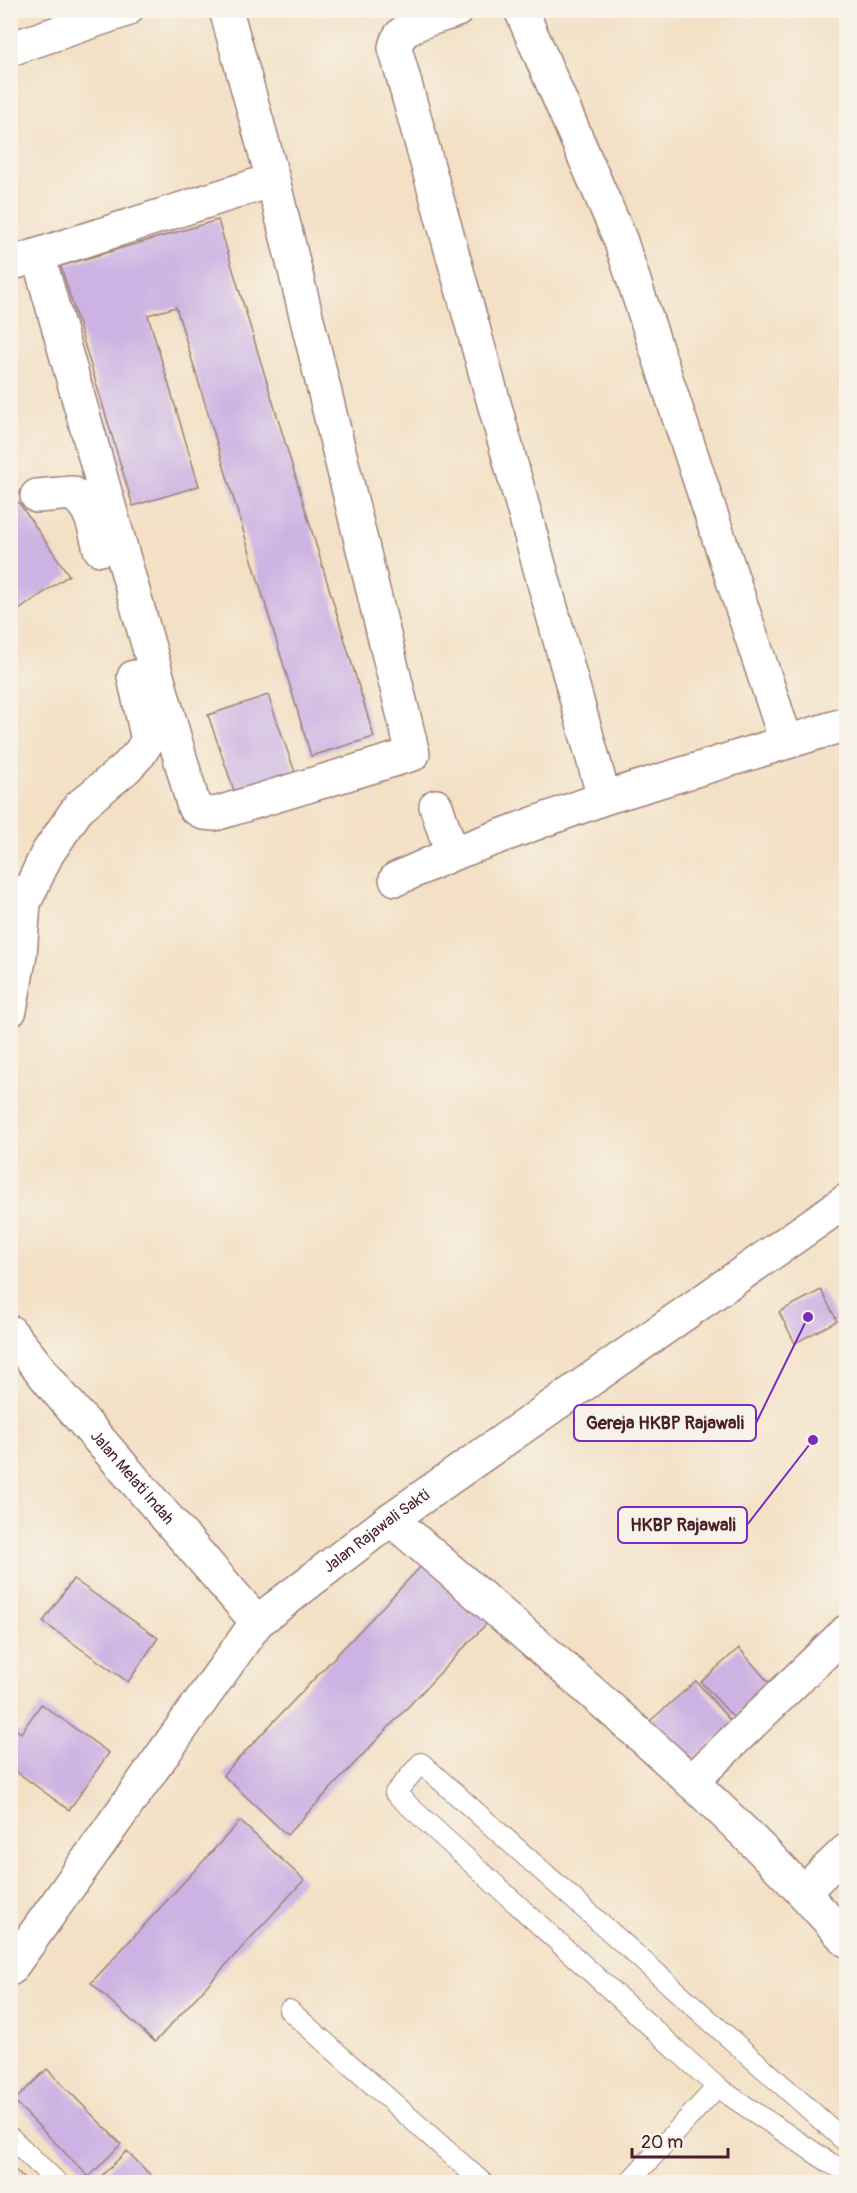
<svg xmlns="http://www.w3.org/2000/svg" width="857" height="2193" font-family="Pangolin,sans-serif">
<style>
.building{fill:#ccb3e3}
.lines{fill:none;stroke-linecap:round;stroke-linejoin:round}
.lane-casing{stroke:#9e8078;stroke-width:22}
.street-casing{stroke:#9e8078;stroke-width:36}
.secondary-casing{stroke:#9e8078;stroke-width:36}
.lane{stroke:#fff;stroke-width:20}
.street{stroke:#fff;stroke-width:33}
.secondary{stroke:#fff;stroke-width:33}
.labels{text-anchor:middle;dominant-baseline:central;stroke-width:5;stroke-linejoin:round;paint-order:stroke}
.street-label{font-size:16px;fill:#4a1f2b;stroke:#f7f3e8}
.leader{fill:none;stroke:#7b2cbf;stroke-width:2}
.callout-dot{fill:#7b2cbf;stroke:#f7f3e8;stroke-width:2}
.callout{fill:#f7f3e8;stroke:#7b2cbf;stroke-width:2}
.callout-label{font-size:18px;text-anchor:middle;font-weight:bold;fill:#4a1f2b}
</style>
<rect width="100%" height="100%" fill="#f7f3e8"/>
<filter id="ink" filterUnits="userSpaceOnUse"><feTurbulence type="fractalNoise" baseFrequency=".0167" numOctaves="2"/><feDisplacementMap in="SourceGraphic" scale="12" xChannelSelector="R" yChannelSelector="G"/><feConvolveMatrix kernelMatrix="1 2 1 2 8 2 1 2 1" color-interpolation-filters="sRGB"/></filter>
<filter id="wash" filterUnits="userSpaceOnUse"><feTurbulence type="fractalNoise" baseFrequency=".008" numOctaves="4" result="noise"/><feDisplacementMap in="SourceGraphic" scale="24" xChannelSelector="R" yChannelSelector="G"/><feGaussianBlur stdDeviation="1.35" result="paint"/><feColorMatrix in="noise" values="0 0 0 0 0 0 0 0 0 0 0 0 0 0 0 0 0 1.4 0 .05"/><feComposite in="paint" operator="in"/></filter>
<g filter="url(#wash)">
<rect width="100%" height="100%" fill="#f3e0c5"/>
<g id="blocks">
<path class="building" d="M218,220L374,737L311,756L176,307L148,315L199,486L133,506L61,266Z
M14,496L69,575L10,616V498Z
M268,695L298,781L238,802L208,715Z
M821,1290L837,1321L795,1343L779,1312Z
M426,1561L489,1621L287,1835L223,1775Z
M73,1579L158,1638L128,1682L43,1622Z
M739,1648L770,1684L733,1717L701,1682Z
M696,1681L733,1724L687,1764L650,1721Z
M41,1704L109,1753L69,1810L10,1767V1726L21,1733Z
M240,1821L304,1880L155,2042L91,1983Z
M47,2069L121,2144L89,2177L14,2101Z
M127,2151L157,2182H95Z
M10,2165L27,2182H10Z"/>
</g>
</g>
<g filter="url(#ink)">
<use href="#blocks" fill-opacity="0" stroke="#9e8078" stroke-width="1.5"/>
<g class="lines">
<defs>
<path id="lane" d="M289,2010L482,2182
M10,2137L57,2182
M846,2142L421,1763L395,1793L717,2087L830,2163L846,2171
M629,2182L717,2087"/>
<path id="street" d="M457,10C437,18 398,23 395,48L604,798L846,724
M521,10L620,239L786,741
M10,49L126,10
M38,255L194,807L204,813L215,814L413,754L273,180L226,10
M10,264L273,180
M37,496L72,493C92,507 94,526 100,549
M436,806L452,854
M396,879L452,854L604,798
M10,1010L20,954L24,903L47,854L79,807L126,768L140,753L148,740L134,677
M391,1519C544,1653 713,1787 846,1940
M691,1782L846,1632
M804,1891L846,1851"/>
<g id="secondary">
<path id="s1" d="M10,1332L58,1392L257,1622"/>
<path id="s2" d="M10,1969L257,1622L391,1519L846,1201"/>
</g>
</defs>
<use href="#lane" class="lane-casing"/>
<use href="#street" class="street-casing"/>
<use href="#secondary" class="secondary-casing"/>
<use href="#lane" class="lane"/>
<use href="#street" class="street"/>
<use href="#secondary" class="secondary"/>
</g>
</g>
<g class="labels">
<g class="street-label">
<text stroke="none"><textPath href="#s1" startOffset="190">Jalan Melati Indah</textPath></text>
<text stroke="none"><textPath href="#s2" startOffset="576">Jalan Rajawali Sakti</textPath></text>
</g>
</g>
<path class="leader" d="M808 1317L756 1423M813 1440L747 1525"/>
<g class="callout-dot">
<circle cx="808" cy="1317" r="6"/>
<circle cx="813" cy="1440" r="6"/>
</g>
<g class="callout">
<rect x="574" y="1405" width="182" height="36" rx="6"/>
<rect x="618" y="1507" width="129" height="36" rx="6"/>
</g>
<g class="callout-label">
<text x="665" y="1429">Gereja HKBP Rajawali</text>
<text x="683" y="1531">HKBP Rajawali</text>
</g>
<rect width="857" height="2193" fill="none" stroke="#f7f3e8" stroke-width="36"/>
<path d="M632 2148v9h96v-9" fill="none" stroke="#4a1f2b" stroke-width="3"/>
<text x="641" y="2148" font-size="18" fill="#4a1f2b" stroke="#f7f3e8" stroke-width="4.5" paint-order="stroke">20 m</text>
</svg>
